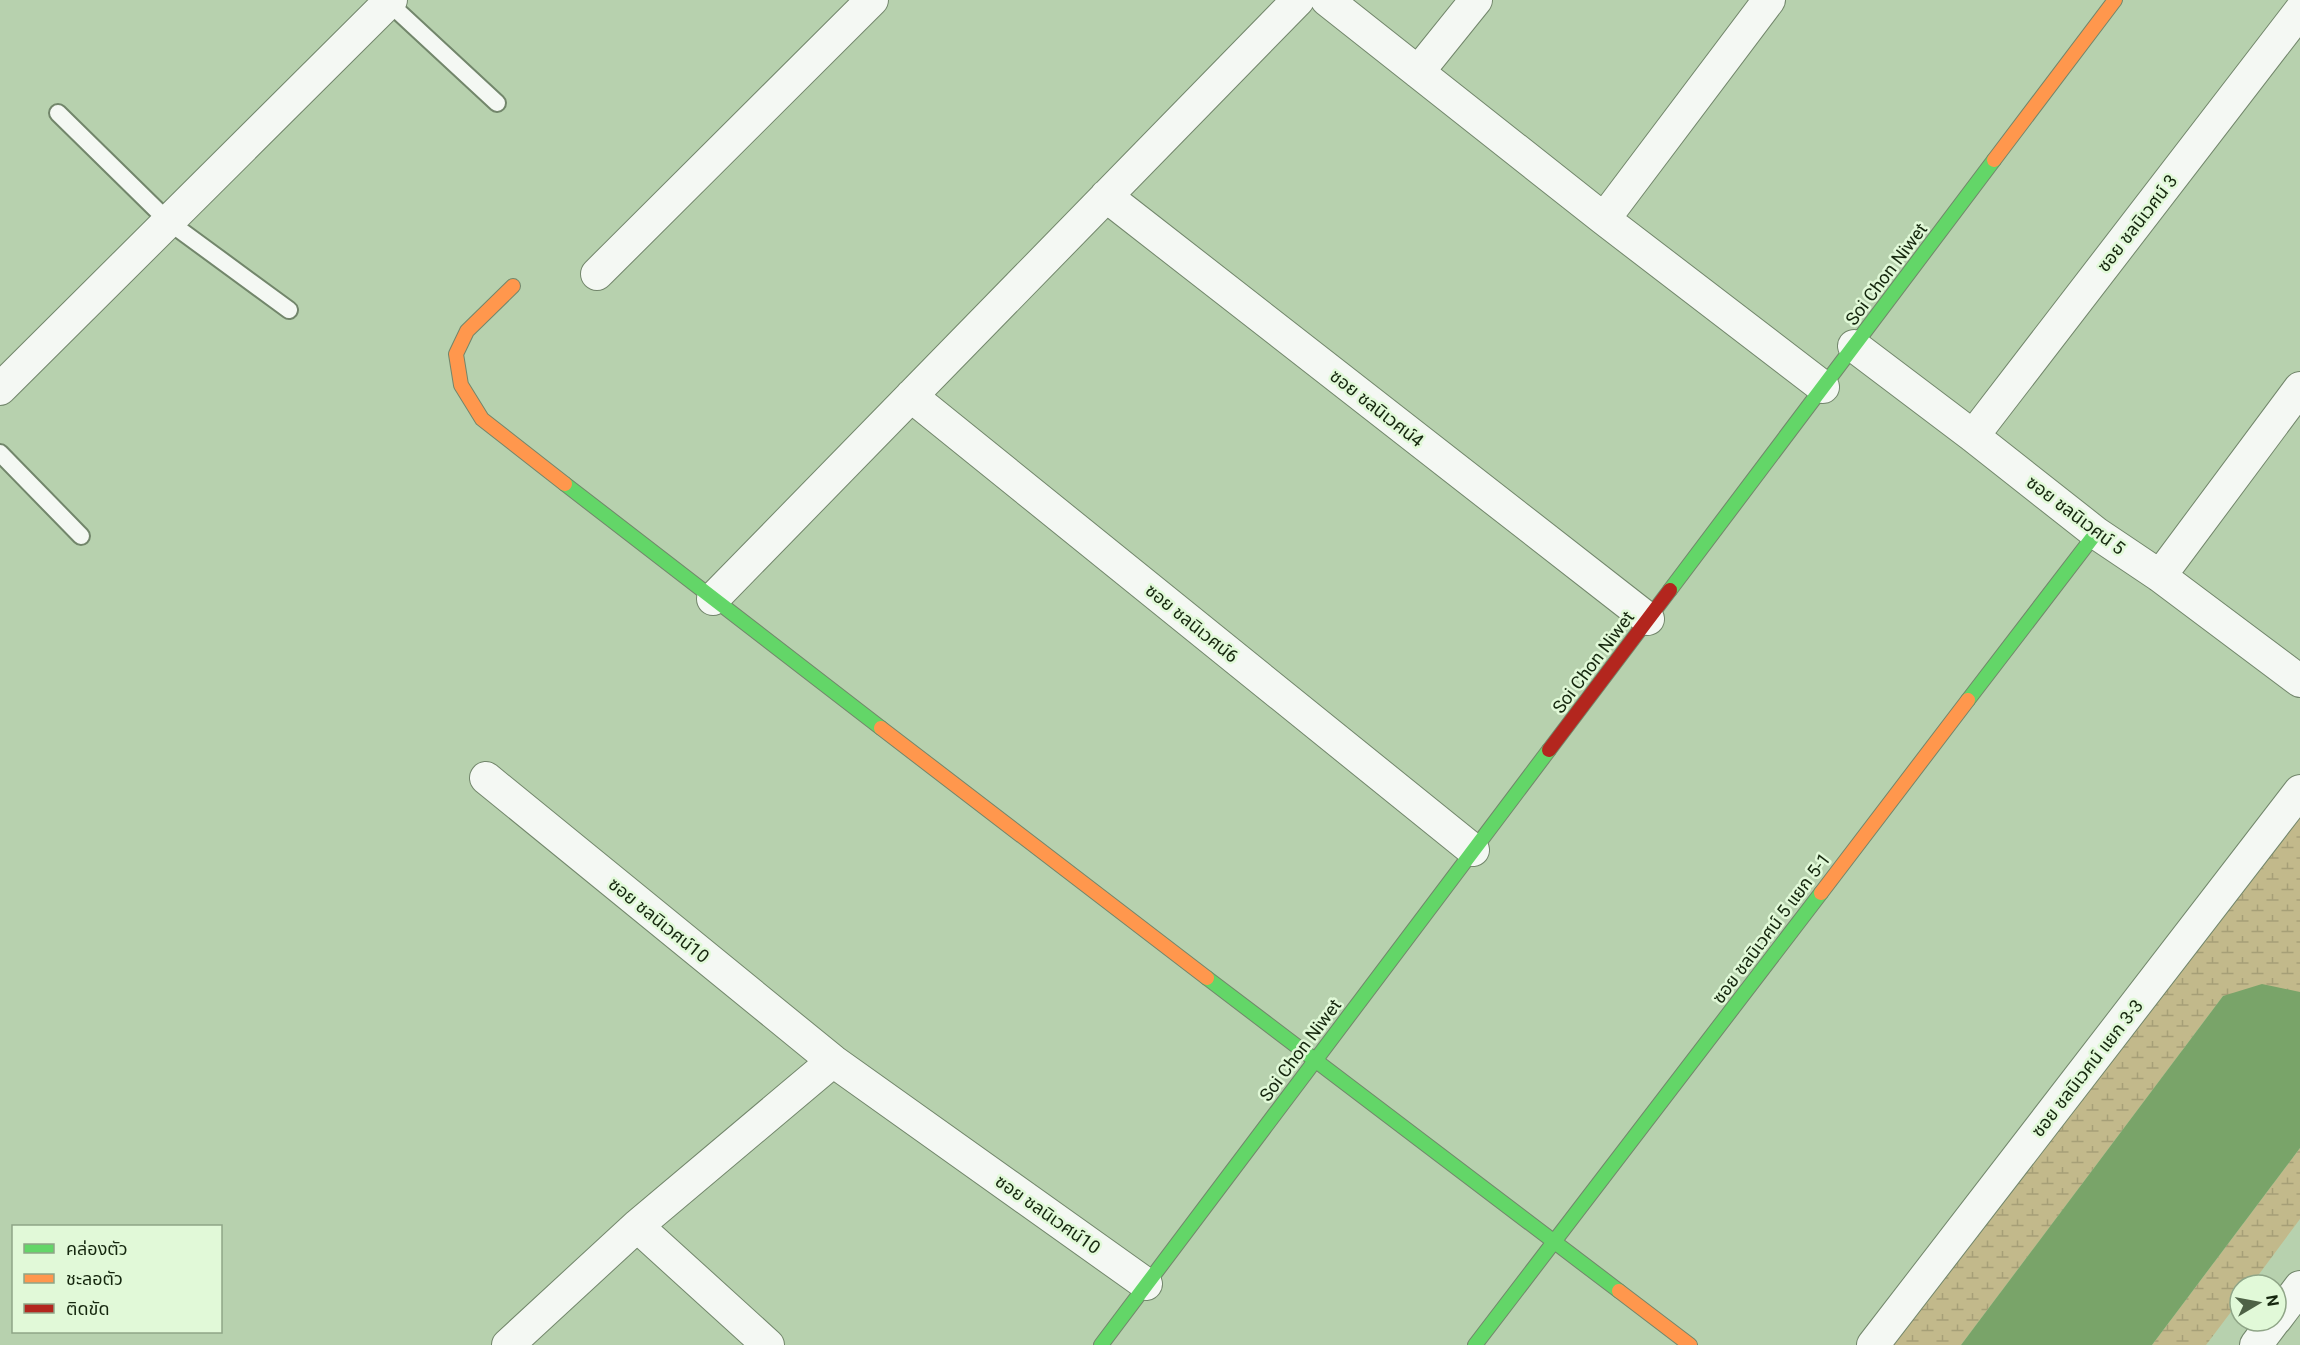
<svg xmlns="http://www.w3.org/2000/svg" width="2300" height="1345" font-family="Roboto,'Noto Sans Thai',sans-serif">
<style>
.wetland{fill:url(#wetland-marsh)}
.water{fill:#79a469}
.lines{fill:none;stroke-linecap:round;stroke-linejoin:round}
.lane-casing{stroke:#72866b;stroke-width:20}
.street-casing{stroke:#72866b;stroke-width:34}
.fast-casing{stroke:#72866b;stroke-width:16}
.slow-casing{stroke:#72866b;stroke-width:16}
.jam-casing{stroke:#72866b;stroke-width:16}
.lane{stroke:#f4f8f3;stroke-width:16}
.street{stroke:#f4f8f3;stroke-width:32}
.fast{stroke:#63d668;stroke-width:14}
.slow{stroke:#ff974d;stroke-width:14}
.jam{stroke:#b3261e;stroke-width:14}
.labels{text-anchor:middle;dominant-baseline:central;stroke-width:5;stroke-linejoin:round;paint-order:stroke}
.street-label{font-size:18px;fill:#15270e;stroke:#e1f9d8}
</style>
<defs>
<pattern id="wetland-marsh" width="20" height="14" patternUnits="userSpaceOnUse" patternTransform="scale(1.5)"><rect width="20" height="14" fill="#c2b98b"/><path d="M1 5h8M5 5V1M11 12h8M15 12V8" fill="none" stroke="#a69f77"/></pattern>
</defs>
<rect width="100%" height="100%" fill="#b7d1ae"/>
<path class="wetland" d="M2300,806V992L2223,996L1961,1345H1893Z
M2300,1148V1219L2251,1285H2240V1300L2206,1345H2152Z"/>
<path class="water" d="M2262,984L2300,992V1148L2152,1345H1961L2223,996Z"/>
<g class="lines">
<defs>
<path id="lane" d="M389,3L497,103
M58,113L169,222L289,310
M0,453L81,536"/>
<path id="street" d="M1327,0L1604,219L1823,387
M1418,72L1476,0
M1106,196L1648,619
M1604,219L1769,0
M597,274L872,0
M1854,346L1973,436L2096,533L2160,576L2300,681
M0,389L391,0
M911,396L1473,850
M1973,436L2300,11
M2160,576L2300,388
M713,599L1298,0
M486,778L833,1061L1146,1284
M637,1226L768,1345
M2276,1319L2300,1287
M508,1345L637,1226L833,1061
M1873,1345L2300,791
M2256,1345L2274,1321"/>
<path id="fast" d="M565,484L881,728
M1670,590L1994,160
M1968,700L2096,533
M1207,978L1619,1291
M1101,1345L1549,750
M1475,1345L1821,893"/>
<path id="slow" d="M1994,160L2115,0
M513,286L467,331L456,354L461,385L482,419L565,484
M881,728L1207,978
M1821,893L1968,700
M1619,1291L1690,1345"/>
<path id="jam" d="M1549,750L1670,590"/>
</defs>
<use href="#lane" class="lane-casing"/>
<use href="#street" class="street-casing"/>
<use href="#fast" class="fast-casing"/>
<use href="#slow" class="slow-casing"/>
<use href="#jam" class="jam-casing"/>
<use href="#lane" class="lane"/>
<use href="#street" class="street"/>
<use href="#fast" class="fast"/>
<use href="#slow" class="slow"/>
<use href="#jam" class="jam"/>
</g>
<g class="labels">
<g class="street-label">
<text transform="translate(2137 223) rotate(-52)">ซอย ชลนิเวศน์ 3</text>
<text transform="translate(1886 274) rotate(-53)">Soi Chon Niwet</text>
<text transform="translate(1377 408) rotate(38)">ซอย ชลนิเวศน์4</text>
<text transform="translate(2076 515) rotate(37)">ซอย ชลนิเวศน์ 5</text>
<text transform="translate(1192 623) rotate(39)">ซอย ชลนิเวศน์6</text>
<text transform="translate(1593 662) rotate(-53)">Soi Chon Niwet</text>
<text transform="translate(659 920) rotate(39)">ซอย ชลนิเวศน์10</text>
<text transform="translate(1771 928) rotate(-53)">ซอย ชลนิเวศน์ 5 แยก 5-1</text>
<text transform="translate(1300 1050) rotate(-53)">Soi Chon Niwet</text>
<text transform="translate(2087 1068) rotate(-52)">ซอย ชลนิเวศน์ แยก 3-3</text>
<text transform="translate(1048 1214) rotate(35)">ซอย ชลนิเวศน์10</text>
</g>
</g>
<rect x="12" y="1225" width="210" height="108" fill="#e1f9d8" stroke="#8fa587" stroke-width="1.5"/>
<rect x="24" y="1244" width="30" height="9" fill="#63d668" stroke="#8fa587" stroke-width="1.5"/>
<text x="66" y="1255" font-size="18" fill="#15270e">คล่องตัว</text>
<rect x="24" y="1274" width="30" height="9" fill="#ff974d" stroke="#8fa587" stroke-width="1.5"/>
<text x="66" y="1285" font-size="18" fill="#15270e">ชะลอตัว</text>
<rect x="24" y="1304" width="30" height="9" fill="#b3261e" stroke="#8fa587" stroke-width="1.5"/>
<text x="66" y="1315" font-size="18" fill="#15270e">ติดขัด</text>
<g transform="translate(2258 1303) rotate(80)"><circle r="28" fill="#e1f9d8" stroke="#8fa587" stroke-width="1.5"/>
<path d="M0-4.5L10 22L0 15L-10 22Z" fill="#4e6246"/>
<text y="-9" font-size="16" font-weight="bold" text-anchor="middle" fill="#15270e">N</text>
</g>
</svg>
